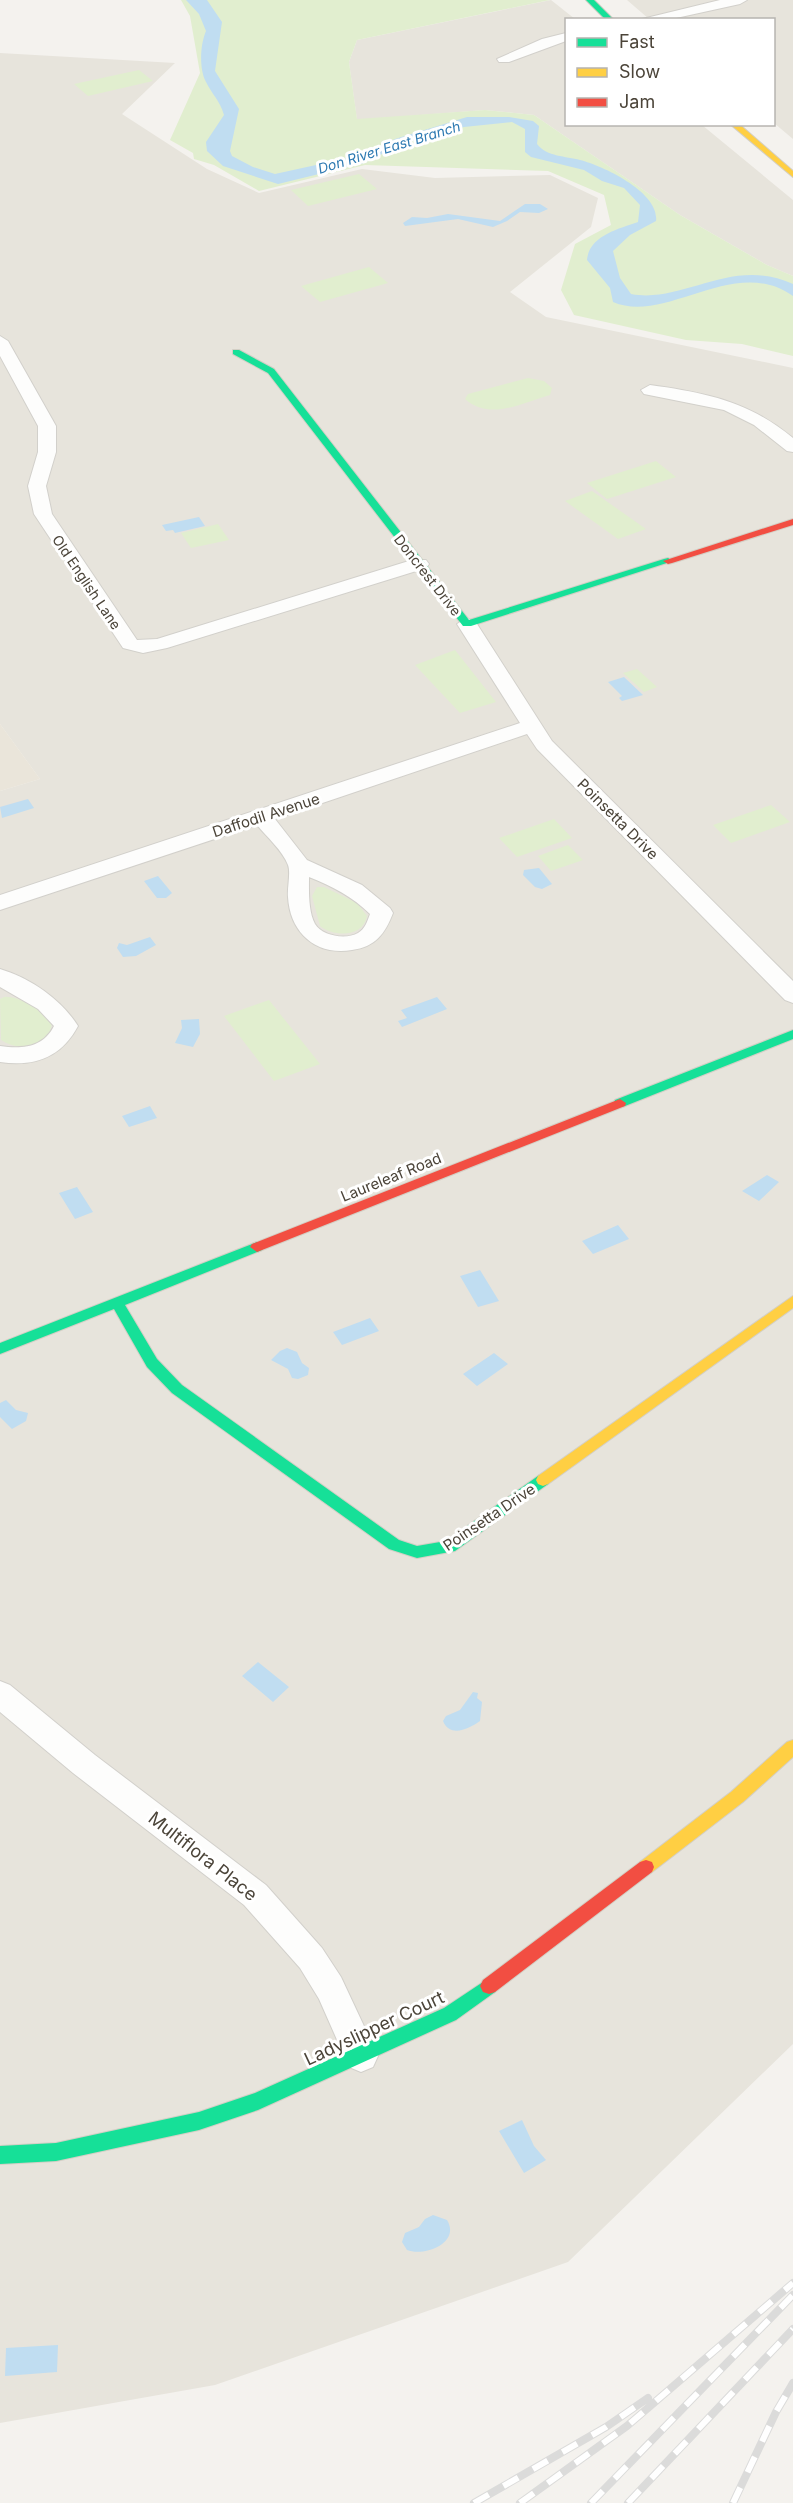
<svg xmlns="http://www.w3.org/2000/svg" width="793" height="2503" font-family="Inter,sans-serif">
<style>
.residential{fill:#e7e4dc}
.education{fill:#eae5da}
.green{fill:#e1eecf}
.water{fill:#c0ddf1}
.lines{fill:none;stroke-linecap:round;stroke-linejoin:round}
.street-casing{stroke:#d2d0cb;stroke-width:2}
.fast-casing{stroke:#d3cfc5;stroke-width:2}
.slow-casing{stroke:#d3cfc5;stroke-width:2}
.jam-casing{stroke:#d3cfc5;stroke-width:2}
.street{fill:#fdfdfc;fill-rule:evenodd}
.fast{fill:#16e098;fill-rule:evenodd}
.slow{fill:#ffcf43;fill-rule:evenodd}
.jam{fill:#f24e42;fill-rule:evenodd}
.rail-casing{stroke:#dbdbda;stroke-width:8}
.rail{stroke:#fff;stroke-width:6;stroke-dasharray:17;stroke-linecap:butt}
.labels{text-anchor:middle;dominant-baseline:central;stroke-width:6;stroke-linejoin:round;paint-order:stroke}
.far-water-label{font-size:14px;font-style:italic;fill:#2e7ab2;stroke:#fff}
.far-street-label{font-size:14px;fill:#4b4439;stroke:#fff}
.street-label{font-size:15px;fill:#4b4439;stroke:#fff}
.near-street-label{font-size:18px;fill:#4b4439;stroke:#fff}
</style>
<rect width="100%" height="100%" fill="#f4f2ee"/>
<path class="residential" d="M551,0L575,19L566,20V124L702,125L793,200V276L767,265L680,215L534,115L485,110L357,120L349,62L357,40Z
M627,0H793V139L774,123V20L649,19Z
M0,53L175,63L122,114L207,169L259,193L362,169L435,178L550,175L598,198L591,227L510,292L546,317L793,368V2044L568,2262L215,2385L0,2423V791L40,779L0,724Z"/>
<path class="education" d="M0,724L40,779L0,791Z"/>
<path class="green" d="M181,0H550L357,40L349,62L357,119L485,110L534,115L680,215L767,265L793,276V356L742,344L686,340L574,315L561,290L575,244L611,225L604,195L548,171L365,165L259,191L214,165L194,159L193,153L170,140L200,73L190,16Z
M139,70L153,81L88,96L74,84Z
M359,174L377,189L308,206L291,190Z
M369,267L388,283L320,302L301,286Z
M528,378L544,381L552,388L550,395C522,403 490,421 465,399L468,394Z
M656,461L676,477L607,499L587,483Z
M592,491L646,529L618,539L565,501Z
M218,524L229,540L191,548L181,533Z
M455,650L496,702L460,713L415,665Z
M637,669L657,687L644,692L623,673Z
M771,805L790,822L731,843L713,825Z
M554,819L572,838L517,857L499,838Z
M568,845L583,860L551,871L538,856Z
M317,887H324L357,903L367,916C363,938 334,937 320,926L312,896Z
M4,997C17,995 47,1012 52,1024L49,1034C36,1047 17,1051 1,1040L0,999Z
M269,1000L320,1064L274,1081L224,1016Z"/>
<path class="water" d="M186,0H207L222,22L215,71L239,109L230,151L232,156L253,167L275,174L366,154L395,139L467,117H509L533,121L539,126L537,144C547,157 566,156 580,160C604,166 660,193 656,221L630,235L613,251L620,278L631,294C684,304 731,256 793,284V296C734,254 666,325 613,302L610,288L587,260C589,236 618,229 638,222L640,205L624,188L602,181L584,170L531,157L525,152V129L512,122L464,127L402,144L364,163L278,184L223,166L207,151L206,142L224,115C219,99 213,96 206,82C199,69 200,45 206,31L199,14Z
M525,204H540L548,209L539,213L520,212L507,221L493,227L458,219L405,226L403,223L412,217L427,218L448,214L500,221Z
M199,517L205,526L175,533L173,530L166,531L162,525Z
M624,677L643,695L622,701L619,698L622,696L608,682Z
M28,799L34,808L2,818L0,807Z
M539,868L552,884L542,889L535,887L523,875L524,870Z
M158,876L172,893L166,898H157L144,881Z
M150,937L156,945L136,956L123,957L117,948L119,943L127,945Z
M437,997L447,1009L402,1027L398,1021L407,1018L401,1010Z
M199,1019L200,1034L193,1047L175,1043L182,1028L181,1020Z
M150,1106L157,1118L129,1127L122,1116Z
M767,1175L779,1182L759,1201L742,1191Z
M77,1187L93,1212L75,1219L59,1193Z
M618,1225L629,1239L593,1254L582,1241Z
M480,1270L499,1301L478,1307L460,1276Z
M370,1318L379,1331L342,1345L333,1332Z
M287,1348L297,1352L302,1363L309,1368L308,1375L298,1379L292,1378L288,1369L271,1360L280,1351Z
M494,1353L508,1364L477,1386L463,1374Z
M6,1400L16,1410L28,1413L26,1421L12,1429L0,1417V1403Z
M258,1662L289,1687L273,1702L242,1676Z
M473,1692L478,1693L477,1698L482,1702L480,1721C469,1729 450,1738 443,1721L446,1716L460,1710Z
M522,2120L534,2146L546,2160L524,2173L499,2131Z
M433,2215L447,2220C461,2243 424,2257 407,2250L402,2242L405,2233L419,2227L425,2219Z
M58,2345L57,2372L5,2376L6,2348Z"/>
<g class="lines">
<defs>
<path id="street" d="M720,0H747L740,4L667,20H638Z
M566,33V41L509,62H499L497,59L542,39Z
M0,336L8,341L56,426V452L46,486L52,514L137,640L157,639L412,560H426L429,564L426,568L167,648L143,653L123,648L34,514L28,486L38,452V426L0,356Z
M650,385C707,393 748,401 793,438V452L787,451L754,425L724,410L644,394L641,390Z
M467,618L477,624L552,741L793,981V1003L785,1000L537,749L527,734L275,819L307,860L362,885L390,908L393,913C385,934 375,947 352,950C315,956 290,932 288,897C287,888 291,873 288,865C283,851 266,836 257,825L0,910V895L520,723L457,624ZM309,877C332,886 353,897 370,914C367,922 365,929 358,933C346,940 322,936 315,924C308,911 309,891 309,877Z
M0,969C30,978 61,999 78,1026C61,1058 34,1067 0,1062V1046C22,1049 43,1048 54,1026L38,1009L0,987Z
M0,1681L10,1685L95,1755L266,1885L322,1948L341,1977L378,2056L373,2067L361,2072L349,2067L319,1999L300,1968L244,1905L73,1773L0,1712Z"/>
<path id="fast" d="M586,0H594L614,20H606Z
M233,350H239L274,369L469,620L664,559L668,558L673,561L471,626H463L268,373L233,354Z
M793,1030V1039L625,1106L620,1107L614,1103L615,1100Z
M257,1242L262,1244L264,1247L262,1250L125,1305L157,1359L182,1385L399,1540L417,1546L446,1541L538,1476L543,1474L548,1476L550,1480L548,1484L455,1551L417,1558L389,1549L172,1393L147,1367L114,1309L0,1354V1343Z
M489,1978L495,1980L498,1986L495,1992L456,2020L258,2110L199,2130L56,2161L0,2164V2146L56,2143L199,2112L255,2093L444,2008Z"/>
<path id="slow" d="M730,124H739L793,171V177Z
M793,1296V1308L548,1484L543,1486L538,1484L536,1480L538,1476Z
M793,1740V1757L743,1802L652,1872L646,1874L640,1872L638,1867L640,1862L731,1792L787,1742Z"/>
<path id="jam" d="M793,519V525L672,563L668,564L663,561Z
M620,1099L626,1103L625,1106L262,1250L257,1252L250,1247L252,1244Z
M646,1860L652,1862L654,1867L652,1872L495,1992L489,1994L483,1992L480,1986L483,1980L640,1862Z"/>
</defs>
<use href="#street" class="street-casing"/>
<use href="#fast" class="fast-casing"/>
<use href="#slow" class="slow-casing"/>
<use href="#jam" class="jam-casing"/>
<use href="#street" class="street"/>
<use href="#fast" class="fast"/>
<use href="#slow" class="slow"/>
<use href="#jam" class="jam"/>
<defs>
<path id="rail" d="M474,2503L606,2427L648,2398
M520,2503L627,2426L793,2283
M591,2503L793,2295
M628,2503L793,2329
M733,2503L776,2412L793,2383"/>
</defs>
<use href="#rail" class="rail-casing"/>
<use href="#rail" class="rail"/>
</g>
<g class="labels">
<g class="far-water-label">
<text transform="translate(389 147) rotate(-17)">Don River East Branch</text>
</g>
<g class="far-street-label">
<text transform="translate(428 575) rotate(52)">Doncrest Drive</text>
<text transform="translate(87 582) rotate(56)">Old English Lane</text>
</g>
<g class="street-label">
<text transform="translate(266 815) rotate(-18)">Daffodil Avenue</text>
<text transform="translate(618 819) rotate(45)">Poinsetta Drive</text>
<text transform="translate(391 1177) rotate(-22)">Laureleaf Road</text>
<text transform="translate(489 1517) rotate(-34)">Poinsetta Drive</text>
</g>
<g class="near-street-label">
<text transform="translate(203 1856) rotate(38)">Multiflora Place</text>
<text transform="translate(374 2028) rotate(-25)">Ladyslipper Court</text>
</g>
</g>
<rect x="565" y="18" width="210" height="108" fill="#ffffff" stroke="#b7b4b0" stroke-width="1.5"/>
<rect x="577" y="38" width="30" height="9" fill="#16e098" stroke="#b7b4b0" stroke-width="1.5"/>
<text x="619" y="48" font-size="18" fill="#4b4439">Fast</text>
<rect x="577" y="68" width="30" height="9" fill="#ffcf43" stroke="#b7b4b0" stroke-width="1.5"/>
<text x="619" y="78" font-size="18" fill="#4b4439">Slow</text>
<rect x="577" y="98" width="30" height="9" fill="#f24e42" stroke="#b7b4b0" stroke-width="1.5"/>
<text x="619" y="108" font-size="18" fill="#4b4439">Jam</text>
</svg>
